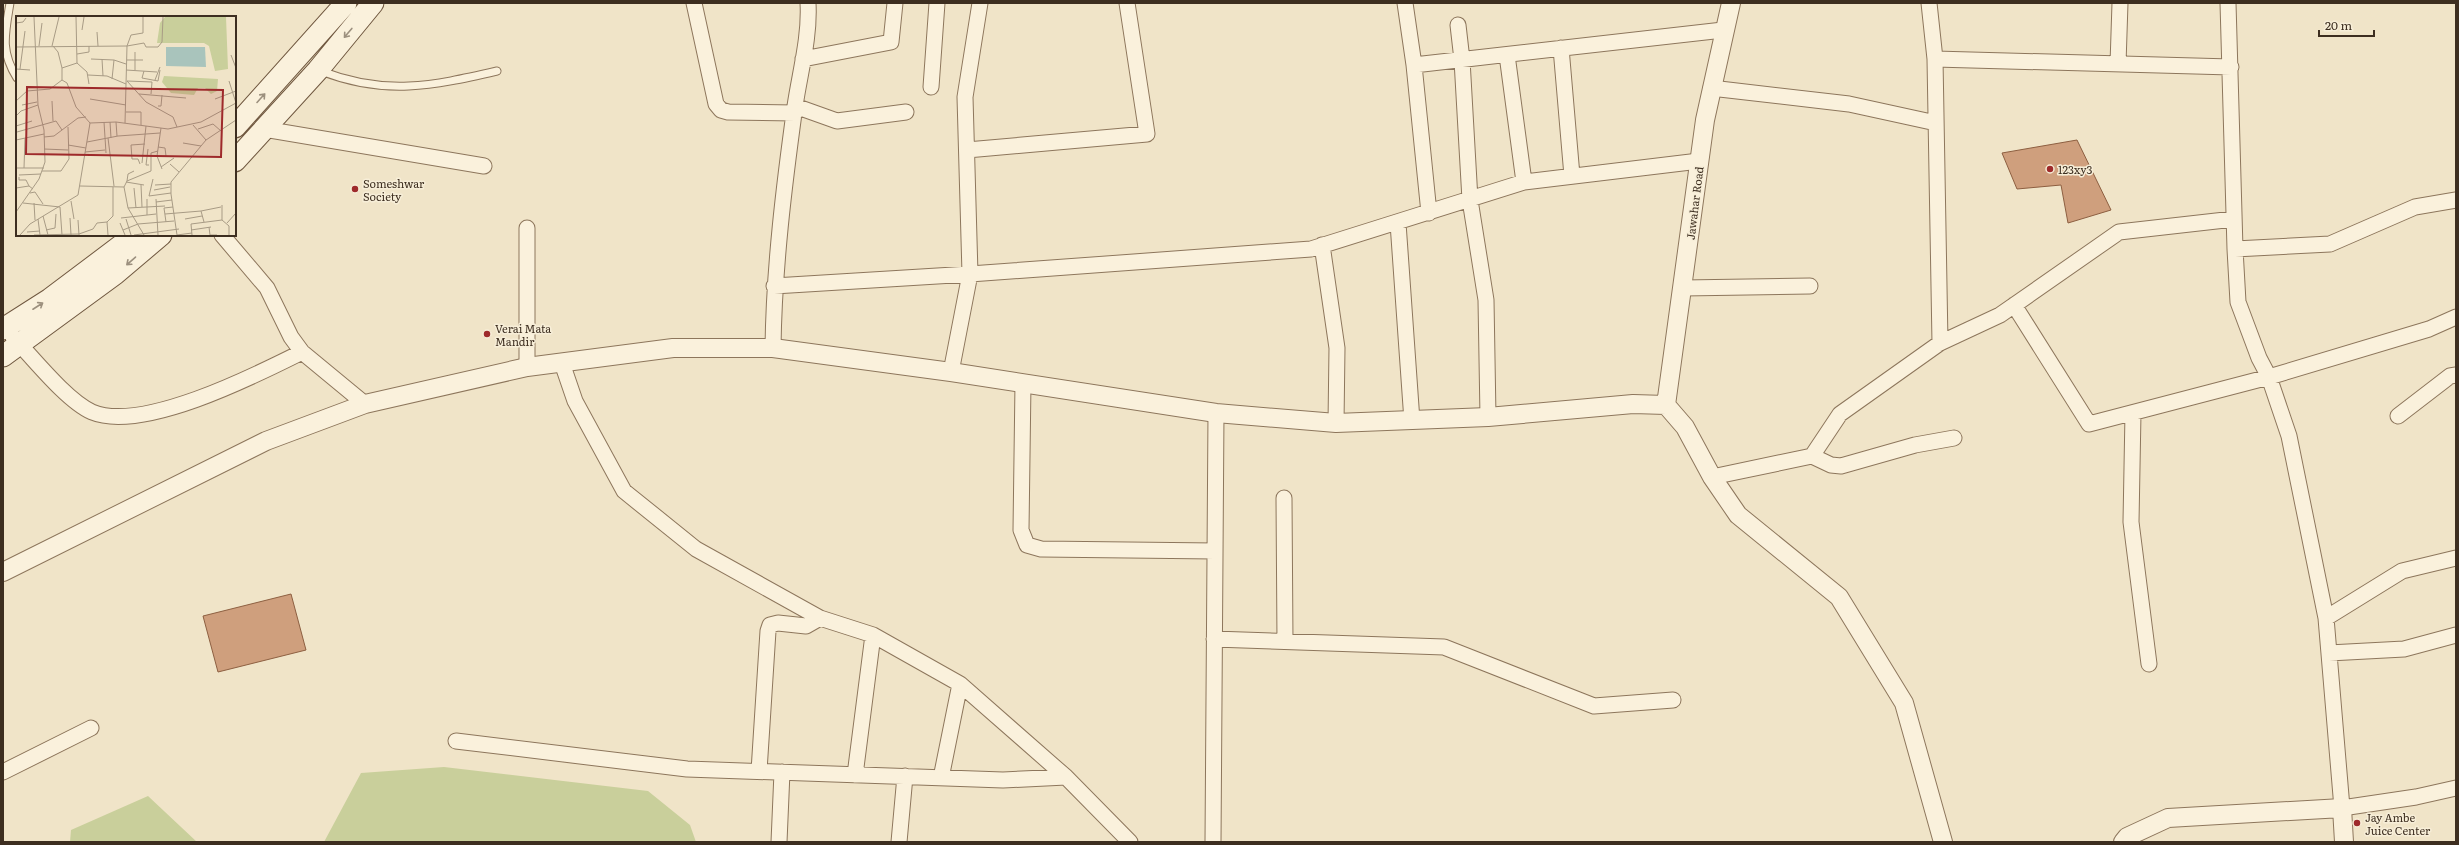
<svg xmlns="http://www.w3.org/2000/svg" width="2459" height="845" font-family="Literata,serif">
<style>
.green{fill:#c9cf9b}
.building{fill:#cf9f7d;stroke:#8d5f41}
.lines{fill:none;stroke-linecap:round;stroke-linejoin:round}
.service-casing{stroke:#8d765c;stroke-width:9}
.minor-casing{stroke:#8d765c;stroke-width:17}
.tertiary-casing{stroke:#8d765c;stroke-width:20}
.secondary-casing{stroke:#6f573f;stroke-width:23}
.service{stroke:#faf1dc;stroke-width:7}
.minor{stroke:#faf1dc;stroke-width:15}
.tertiary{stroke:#faf1dc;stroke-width:18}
.secondary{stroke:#faf1dc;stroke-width:21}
.oneway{stroke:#9c907e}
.poi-dot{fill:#9e2a2b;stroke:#f7eed8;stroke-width:1.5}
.labels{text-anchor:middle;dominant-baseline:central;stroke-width:3;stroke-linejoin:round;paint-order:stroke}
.poi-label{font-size:11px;fill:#3d2e20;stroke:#f7eed8;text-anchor:start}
.street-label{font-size:11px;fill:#3d2e20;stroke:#f7eed8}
.inset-road{fill:none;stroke:#a89b85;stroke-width:1}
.view{fill:#9e2a2b;fill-opacity:0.15;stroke:#9e2a2b;stroke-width:2}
.inset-edge{fill:none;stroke:#3d2e20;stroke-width:2}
</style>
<rect width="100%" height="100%" fill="#f0e4c8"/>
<path class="green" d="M444,767L648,791L690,825L696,842H324L361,773Z
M148,796L197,842H70L71,830Z"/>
<path class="building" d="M2077,140L2111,210L2068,223L2061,185L2017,189L2002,153Z
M291,594L306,650L218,672L203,616Z"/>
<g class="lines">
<defs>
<path id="service" d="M10,3C5,34 0,51 17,78
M321,71C385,96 432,86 497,71"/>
<path id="minor" d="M694,3L716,104L721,110L728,112L795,113
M1405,3L1414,65L1429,213
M1929,3L1935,59L1940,343
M2228,3L2235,249L2238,302L2259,358L2269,377L2289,436L2326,618L2342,808L2416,797L2456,788
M1458,25L1462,60L1470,200L1486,300L1488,417
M1561,48L1572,176
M1507,55L1524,182
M803,59L891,42L895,3
M1935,59L2231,67
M2118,64L2120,3
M1414,65L1723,30
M931,87L937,3
M1711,88L1849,104L1936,123
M795,106L837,121L906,112
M264,129L484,166
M967,150L1147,134L1127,3
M1398,223L1412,421
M527,228V367
M222,235L267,288L291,337L302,352L365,404
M1322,245L1337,348L1336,423
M2235,249L2330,244L2415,207L2456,200
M774,286L970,274L1311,249L1524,182L1699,161
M1683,288L1810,286
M2014,305L2089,424L2269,377L2429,329L2456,317
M13,337C33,358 67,401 92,412C142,433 256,375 302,352
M773,348C774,267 784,186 795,106C800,72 810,37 808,3
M562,363L575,401L624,491L696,549L820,618L873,635L960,684L1066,777L1130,842
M951,372L970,274L965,97L980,3
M1023,383L1021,530L1027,545L1041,549L1215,551
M2133,413L2131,522L2149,664
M2398,416L2450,376L2456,375
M1812,456L1831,465L1841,466L1915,445L1954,438
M1712,477L1812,456L1840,414L1940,343L2000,315L2119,232L2234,219
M1284,498L1285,641
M2326,618L2402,571L2456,558
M1214,639L1444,647L1594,706L1673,700
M2329,653L2404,649L2456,635
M456,741L687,769L1003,780L1066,777
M759,771L768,631L770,625L778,623L806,626L820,618
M3,772L91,728
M855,775L873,635
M941,778L960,684
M779,842L782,772
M899,842L905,776
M1213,842L1216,413"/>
<path id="tertiary" d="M1666,405L1705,120L1731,3
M3,572L266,441L365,404L527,367L673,348H773L951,372L1216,413L1336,423L1488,417L1633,404L1666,405L1685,427L1712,477L1738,515L1839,597L1904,703L1943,842
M2123,842L2127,837L2168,818L2342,808L2344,842"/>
<path id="secondary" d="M235,127L346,3
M235,161L318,70L373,3
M3,329L50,299L135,235
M3,356L115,274L161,235"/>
</defs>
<use href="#service" class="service-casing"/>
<use href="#minor" class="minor-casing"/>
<use href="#tertiary" class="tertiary-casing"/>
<use href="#secondary" class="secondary-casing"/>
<use href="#service" class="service"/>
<use href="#minor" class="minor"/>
<use href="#tertiary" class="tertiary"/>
<use href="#secondary" class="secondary"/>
</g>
<defs><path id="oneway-shaft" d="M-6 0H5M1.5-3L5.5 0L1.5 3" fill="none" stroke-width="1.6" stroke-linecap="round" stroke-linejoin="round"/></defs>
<g class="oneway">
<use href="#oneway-shaft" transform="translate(348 33) rotate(130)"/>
<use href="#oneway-shaft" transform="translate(261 98) rotate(-48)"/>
<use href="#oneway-shaft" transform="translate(131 261) rotate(139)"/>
<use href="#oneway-shaft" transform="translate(38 306) rotate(-33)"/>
</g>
<g class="poi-dot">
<circle cx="2050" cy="169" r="4"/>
<circle cx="355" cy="189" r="4"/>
<circle cx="487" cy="334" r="4"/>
<circle cx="2357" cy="823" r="4"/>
</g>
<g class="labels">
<g class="poi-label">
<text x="2058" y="169">123xy3</text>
<text x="363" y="183">Someshwar<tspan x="363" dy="13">Society</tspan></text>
<text x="495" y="328">Verai Mata<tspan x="495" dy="13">Mandir</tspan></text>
<text x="2365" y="817">Jay Ambe<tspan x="2365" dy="13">Juice Center</tspan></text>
</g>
<g class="street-label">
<text transform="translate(1694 203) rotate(-83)">Jawahar Road</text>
</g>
</g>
<g transform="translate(16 16)">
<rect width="220" height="220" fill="#f0e4c8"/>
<path d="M149,1H210L212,53L199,55L193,30L188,27H141L144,7ZM148,60L202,63L201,75L195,78L189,72H182L178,79L155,77L146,66Z" fill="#c9cf9b"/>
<path d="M150,31H189L190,51L150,50Z" fill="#a9c4bc"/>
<path class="inset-road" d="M0,7L7,6L10,2M66,14L68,1M81,16L82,30M23,30L26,7M36,30L43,1M37,30L42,36L46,52M0,31L111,30L128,27L130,31H142L146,26L147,1M61,38L73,36V30M215,39L220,52M75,43L98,44L110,48M86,43L87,60M111,44H127M61,47L71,56L73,68M0,53L14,54M4,53L9,15M110,54L141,56M119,54V36M128,55L126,62L142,65L144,54M72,59L91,60L110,68M96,63L98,44M46,64V52L61,47L60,1M139,64L144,51M111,65L130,86L157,101L161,111M111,65L136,66M213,65L220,87M123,78L170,82M135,78L136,66M74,83L110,89M199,83L220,75M0,85L11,75L34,73L46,64L51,67L60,91L74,107L100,106L152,113L185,106L220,87M36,85L37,105M6,89L21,86M142,90H145L146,79M110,96H125V109M0,100L5,95L22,89M88,106L90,137M94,106L95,122M100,106L101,120M109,107L111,30L115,19L127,17V1M177,109L190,124M0,110L16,105M145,112L141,140L146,153M182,113L197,108L205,115M1,116L40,105L46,114M28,121L38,120L62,102L70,101M92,122L98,170M0,124L28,118M71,126L102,120L144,117M167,127L185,130M52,129L70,132M142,131L149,132L150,140M28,133L52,134M132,133L130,149H133M69,136L89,134M126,147L130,110M124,148L122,143H116L115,129L129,128M154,148L163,156M145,151L158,142M0,152H28M8,152L9,122M26,155H45L53,143L52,111M3,159L25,158M3,161V164H10L13,170M137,163L133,180L155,177M111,165L112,158L118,155M110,166L128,169M125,169L126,191M139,169L155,168M64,170L108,171L111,165L135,155V137L142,135M108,171L112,192L128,219M0,172L13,170L17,173M118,172L120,192M138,174L154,171M14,177L19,176L27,188M131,183V199M140,183L142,219M55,185L58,203M140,186L156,184M7,187L44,191L46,219M18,187L19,204M206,189V204M112,192L149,190M185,195L205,191M0,196L23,163L29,146L28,114L22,89L18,1M149,198L185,195L188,206M27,200L32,219M54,202L55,219M105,202L140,198M22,203L24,219M110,203L115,219M169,203L186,200M62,204L63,219M91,206L92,219M150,206L148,192L157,191M104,207L109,219M211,207L220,197M193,211L194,219H201M30,214L39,212L40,198M107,214L122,208L158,205M175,214L195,211M11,216L24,215M4,219L14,208L62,179L74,107M18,219L63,218L77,213L81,207L91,206L97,200V171M118,219L163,213M161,219L176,217M161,219L155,178V166L190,124L220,104M176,219L175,208L206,204L213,210V219"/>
<path class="view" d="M11,71L207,74L205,141L10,138Z"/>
<rect width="220" height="220" class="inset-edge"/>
</g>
<rect width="2459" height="845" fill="none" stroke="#3d2e20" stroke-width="8"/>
<path d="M2319 30v6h55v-6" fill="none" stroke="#3d2e20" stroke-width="2"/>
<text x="2325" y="30" font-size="12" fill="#3d2e20" stroke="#f7eed8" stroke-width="3" paint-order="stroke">20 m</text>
</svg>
